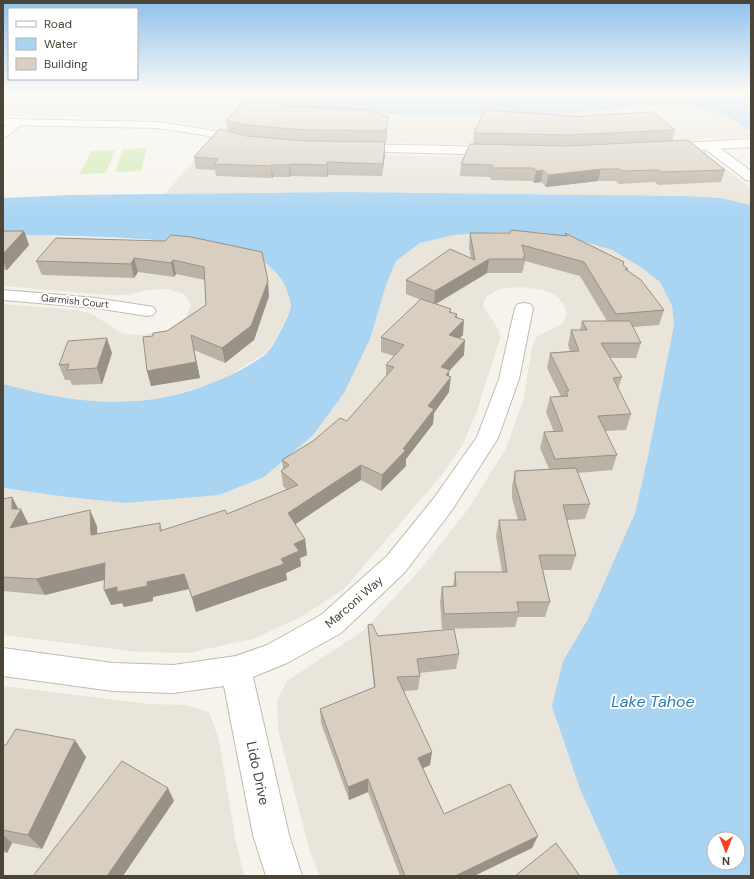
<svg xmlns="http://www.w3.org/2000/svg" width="754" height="879" font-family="'DM Sans',sans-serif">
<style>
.residential{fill:#eae5da}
.green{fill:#d2eab5}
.water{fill:#a9d4f2;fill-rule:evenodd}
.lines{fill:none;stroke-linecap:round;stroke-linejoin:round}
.minor-casing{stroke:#c2bbae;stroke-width:2}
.tertiary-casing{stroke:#c2bbae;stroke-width:2}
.minor{fill:#fff;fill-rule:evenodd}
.tertiary{fill:#fff;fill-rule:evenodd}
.wall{fill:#bab2a6}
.shaded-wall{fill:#979187}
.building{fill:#d8cfc1;stroke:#979187}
.labels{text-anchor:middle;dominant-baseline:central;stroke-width:4;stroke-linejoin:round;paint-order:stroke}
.far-street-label{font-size:10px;fill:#4b4439;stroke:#fff}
.street-label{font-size:12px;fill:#4b4439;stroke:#fff}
.near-street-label{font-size:14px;fill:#4b4439;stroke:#fff}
.near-water-label{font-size:16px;font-style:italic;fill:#2e7ab2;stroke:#fff}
</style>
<rect width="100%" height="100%" fill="#f6f3ec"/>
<path class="residential" d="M3,94L215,95L237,97L254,102L325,111L486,116L584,112L650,106H683L705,109L725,115L751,133V137L565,146L306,141L247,135L223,129L171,120L136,118L3,116Z
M210,141L296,153L555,159L703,155L711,158L751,188V205L721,198L688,196L347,192L165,194Z
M497,232H539L578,240L612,250L639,266L660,282L672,306L674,325L648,456L635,513L588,619L563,661L580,789L619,876H320L310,852L278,730L277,700L287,681L363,631L420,570L469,508L506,448L523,401L532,348L536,337L562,324L567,315L564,304L554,294L542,290L522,287L499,289L486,297L483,306L499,330L500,338L477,411L462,446L441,476L344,589L301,617L253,639L188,653L138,652L3,635V488L67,497L125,503L386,285L396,261L420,243L454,235Z
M3,234L177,242L253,255L270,267L285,284L289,298L290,310L278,335L267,352L220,381L167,397L119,403L90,402L34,392L3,384V304L77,310L92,314L123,334L143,335L167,330L185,320L191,305L184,294L168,289L148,290L127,295H108L3,286Z
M3,686L149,704L185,705L209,712L219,740L236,842L244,876H3Z"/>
<path class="green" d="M357,92H519L429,94Z
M147,148L141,171L115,172L123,149Z
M115,150L106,173L80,174L91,151Z"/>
<path class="water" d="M3,92H357L429,94L519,92H751V130H748L725,115L705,109L683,106H650L534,116L411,115L325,111L254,102L237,97L215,95L3,94Z
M347,192L688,196L721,198L751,205V876H619L580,789L552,706L563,661L588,619L635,513L648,456L674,325L672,306L660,282L639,266L612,250L578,240L539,232H497L454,235L420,243L396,261L386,285L370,339L344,393L313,435L264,477L219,495L125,503L67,497L3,488V384C60,399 107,408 166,397C197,391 243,373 267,353C273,347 288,318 290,310C292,303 288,295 286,288C283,277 262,258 252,255C239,250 224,250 210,247C142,235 72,237 3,234V198L71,195ZM714,839H738V863H714Z"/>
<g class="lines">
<defs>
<path id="minor" d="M18,119L24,122L22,124L7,136L3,138V128L14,120Z
M709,142L713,143L751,171V181L746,180L705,149L703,146L705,143Z
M3,290L96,298L147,306L153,307L156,311L153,315L147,316L96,308L3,300Z
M524,303L530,304L533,308L519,379L498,438L452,510L405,572L341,633L287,663L253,677L289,835L302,876H266L253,835L224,686L173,693L113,691L3,676V648L113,663L173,665L236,656L267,645L321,615L387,556L434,498L477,437L499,379L515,308L518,304Z"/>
<path id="tertiary" d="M3,119L158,122L203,129L248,138L250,141L248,144L244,145L203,135L158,128L3,125Z
M751,139V147L666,152L662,151L660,148L662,145L666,144Z
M354,144L498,147L502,148L504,151L502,154L498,155L350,151L348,148L350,145Z"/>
</defs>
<use href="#minor" class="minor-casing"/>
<use href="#tertiary" class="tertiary-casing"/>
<use href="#minor" class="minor"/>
<use href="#tertiary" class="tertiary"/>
</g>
<path class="wall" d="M285,104V106L375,110V113L383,116L387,127L386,143H385V154L382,176L328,175L327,177L291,176L290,177H273L272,178L216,176L215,170L196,169L194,157L228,131L226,121Z
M582,116L675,130L672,141L725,170L721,182L658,185L655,182L619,184L616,181H598L546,187L541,182L534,183L532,181L491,180L490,177L460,176L461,164L473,144L474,133L582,117Z
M3,231H24L29,245L7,270H3Z
M470,233L565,236V233L623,265L628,271L664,310L659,325L633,327L641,343L636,358H610L622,377L618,389L631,414L626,430L605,431L617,455L612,470L578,473L590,504L585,519L567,520L576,555L571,570H543L550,602L545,617H518L515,627L442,629L440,602L442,587L453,586L455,572H502L496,536L499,520H518L512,498V486L515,471L549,469L540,448L544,432H554L546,412L550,397H561L547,368L550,353L570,351L568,345L571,330H580L582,321H607L580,276L525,261L523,271H522V273H487L436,304L451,309V312L457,317L463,335L459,338L464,355L449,371V392L434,413L433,424L406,459V466L381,491L361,480L295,524L305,539L307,555L300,558L301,566L286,573L287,580L196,612L189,589L153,597V601L124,607L122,603L111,605L104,580L45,595L3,591V499L12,497L18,509L29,524L97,526V534L160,523L162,530L227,514L287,490L283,486L281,471L283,469L282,460L347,421L386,377V365L394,356L381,352V337L421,300L406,294V280L471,258L469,247Z
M165,241L269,296L254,340L225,363L194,350L200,378L151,386L147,371L153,336L167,331L206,305L205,280L176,274L174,277L138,272L134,278L42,275L36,261Z
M112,353L102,384L72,385L70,380H65L59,365Z
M368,625L378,636L459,654L456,669L419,673L420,676L418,690L404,691L430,765L423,768L444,814L532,848L474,876H400L368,792L349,800L321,723L320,709L374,688L369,640Z
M3,745L86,757L42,849L12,843L7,853L3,852Z"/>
<path class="shaded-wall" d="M388,116L387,127L386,143V131Z
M385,142V154L382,176L383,164Z
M327,162L328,175L327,177Z
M290,164L291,176L290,177L289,165Z
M271,165L273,177L272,178L271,166Z
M601,169L598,181L546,187L548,175Z
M543,170L541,182L534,183L536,171Z
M24,231L29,245L7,270L3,261V254Z
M134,258L138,272L134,278L131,264Z
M489,259L487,273L434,305L435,291Z
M173,260L176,274L174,277L171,263Z
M268,281L269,296L254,340L225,363L222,348Z
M457,314L456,328L464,320L463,335L448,349L449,335L455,317Z
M191,335L200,378L151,386L147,371Z
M107,338L112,353L102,384L97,368Z
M465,340L464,355L449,371V380L451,377L449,392L434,413L433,424L406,459V466L381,491L382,475L403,449L428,406L441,367Z
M361,465V480L290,528L288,513Z
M12,497L20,512L21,509L29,525L10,528L12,509Z
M90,510L97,526L98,551L91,535Z
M305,539L307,555L300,558L301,566L286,573L287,580L196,612L192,597L281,559L294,544Z
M105,563L112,578L45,595L36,579Z
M184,574L189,589L153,597V601L124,607L122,603L111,605L104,590Z
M75,740L86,757L42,849L28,835Z
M432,752L430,765L416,771L418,758Z
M368,779V792L349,800L348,787Z
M168,788L174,801L123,876H107Z
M3,835L12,843L7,853L3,849Z
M538,836L532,848L474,876H455Z"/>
<path class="building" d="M245,100L285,104L283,106L375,110L374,113L383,114L382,116H388L386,131L305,130L247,125L226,121Z
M485,110L584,117L582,116L653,112L675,130L568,135L474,133Z
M219,129L246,136L305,141L385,142L383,164L327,162V165L290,164L289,165H271V166L214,164L218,159L194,157Z
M688,140L725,170L661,172L658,170L622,171L619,169H601L548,175L543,170L536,171L534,168H492V165L461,164L470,144L568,146Z
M511,230L567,236L565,233L624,262L623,265L628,269H625L641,280L664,310L616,314L584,262L522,245L525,257H523L524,259H489L435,291L406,280L450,249L475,260L470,233H510Z
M3,231H24L3,254Z
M171,235L191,237L262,252L268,281L251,326L222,348L191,335L196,362L147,371L143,337L153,336V333L167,331L206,305L204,267L173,260L171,263L134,258L131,264L36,261L56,238L165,241Z
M421,299L451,309L449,312L457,314L455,317L464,320L449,335L465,340L441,367L450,370L446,375L451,377L428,406L434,409L403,449L406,450L382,475L361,465L288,513L305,539L294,544L299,551L281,559L284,564L192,597L184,574L147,582V586L117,592V587L104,590L105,563L36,579L3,577V499L12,497V509H21L10,528L90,510L91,535L160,523V531L225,510L227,514L298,485L281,471L289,465L282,460L313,441L340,418L347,421L394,367L386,365L404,345L381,337Z
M582,321H630L641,343H601L622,377L613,378L631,414L598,416L617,455L555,459L544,432L563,431L550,397L568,396L566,391H569L550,353L579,351L571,330H587Z
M107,338L97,368L67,370L69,364L59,365L68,341Z
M576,468L590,504L563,505L576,555H539L550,602H517L519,612L444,614L442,587L456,586L455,572H507L499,520H526L515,482V471Z
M372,624L378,636L454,629L459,654L417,659L420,676L397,677L432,752L418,758L444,814L510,784L538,836L455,876H405L368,779L348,787L320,709L375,687L368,625Z
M16,729L75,740L28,835L3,830V745H6Z
M122,761L168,788L107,876H33Z
M556,843L580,876H515Z"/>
<linearGradient id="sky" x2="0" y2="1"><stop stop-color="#8fc1ec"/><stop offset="0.43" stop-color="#fbfaf6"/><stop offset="1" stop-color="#fbfaf6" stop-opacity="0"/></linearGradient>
<rect width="754" height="215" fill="url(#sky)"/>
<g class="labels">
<g class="far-street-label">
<text transform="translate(75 301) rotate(6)">Garmish Court</text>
</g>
<g class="street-label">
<text transform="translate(354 602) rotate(-41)">Marconi Way</text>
</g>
<g class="near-street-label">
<text transform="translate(258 773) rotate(78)">Lido Drive</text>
</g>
<g class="near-water-label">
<text x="653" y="701">Lake Tahoe</text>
</g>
</g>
<rect width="754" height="879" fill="none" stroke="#4b4439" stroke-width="8"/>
<rect x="8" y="8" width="130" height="72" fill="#ffffff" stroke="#b7b4b0"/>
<rect x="16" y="21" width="20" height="6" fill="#ffffff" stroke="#b7b4b0"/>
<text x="44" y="28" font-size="12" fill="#4b4439">Road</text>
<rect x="16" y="38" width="20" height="12" fill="#a9d4f2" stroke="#b7b4b0"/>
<text x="44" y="48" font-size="12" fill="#4b4439">Water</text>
<rect x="16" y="58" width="20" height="12" fill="#d8cfc1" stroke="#b7b4b0"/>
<text x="44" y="68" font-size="12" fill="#4b4439">Building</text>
<g transform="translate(726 851) rotate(180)"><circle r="19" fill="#ffffff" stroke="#b7b4b0"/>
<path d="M0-3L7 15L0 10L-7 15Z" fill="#fc3f1d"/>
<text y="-6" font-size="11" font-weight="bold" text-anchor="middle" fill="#4b4439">N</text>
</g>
</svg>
